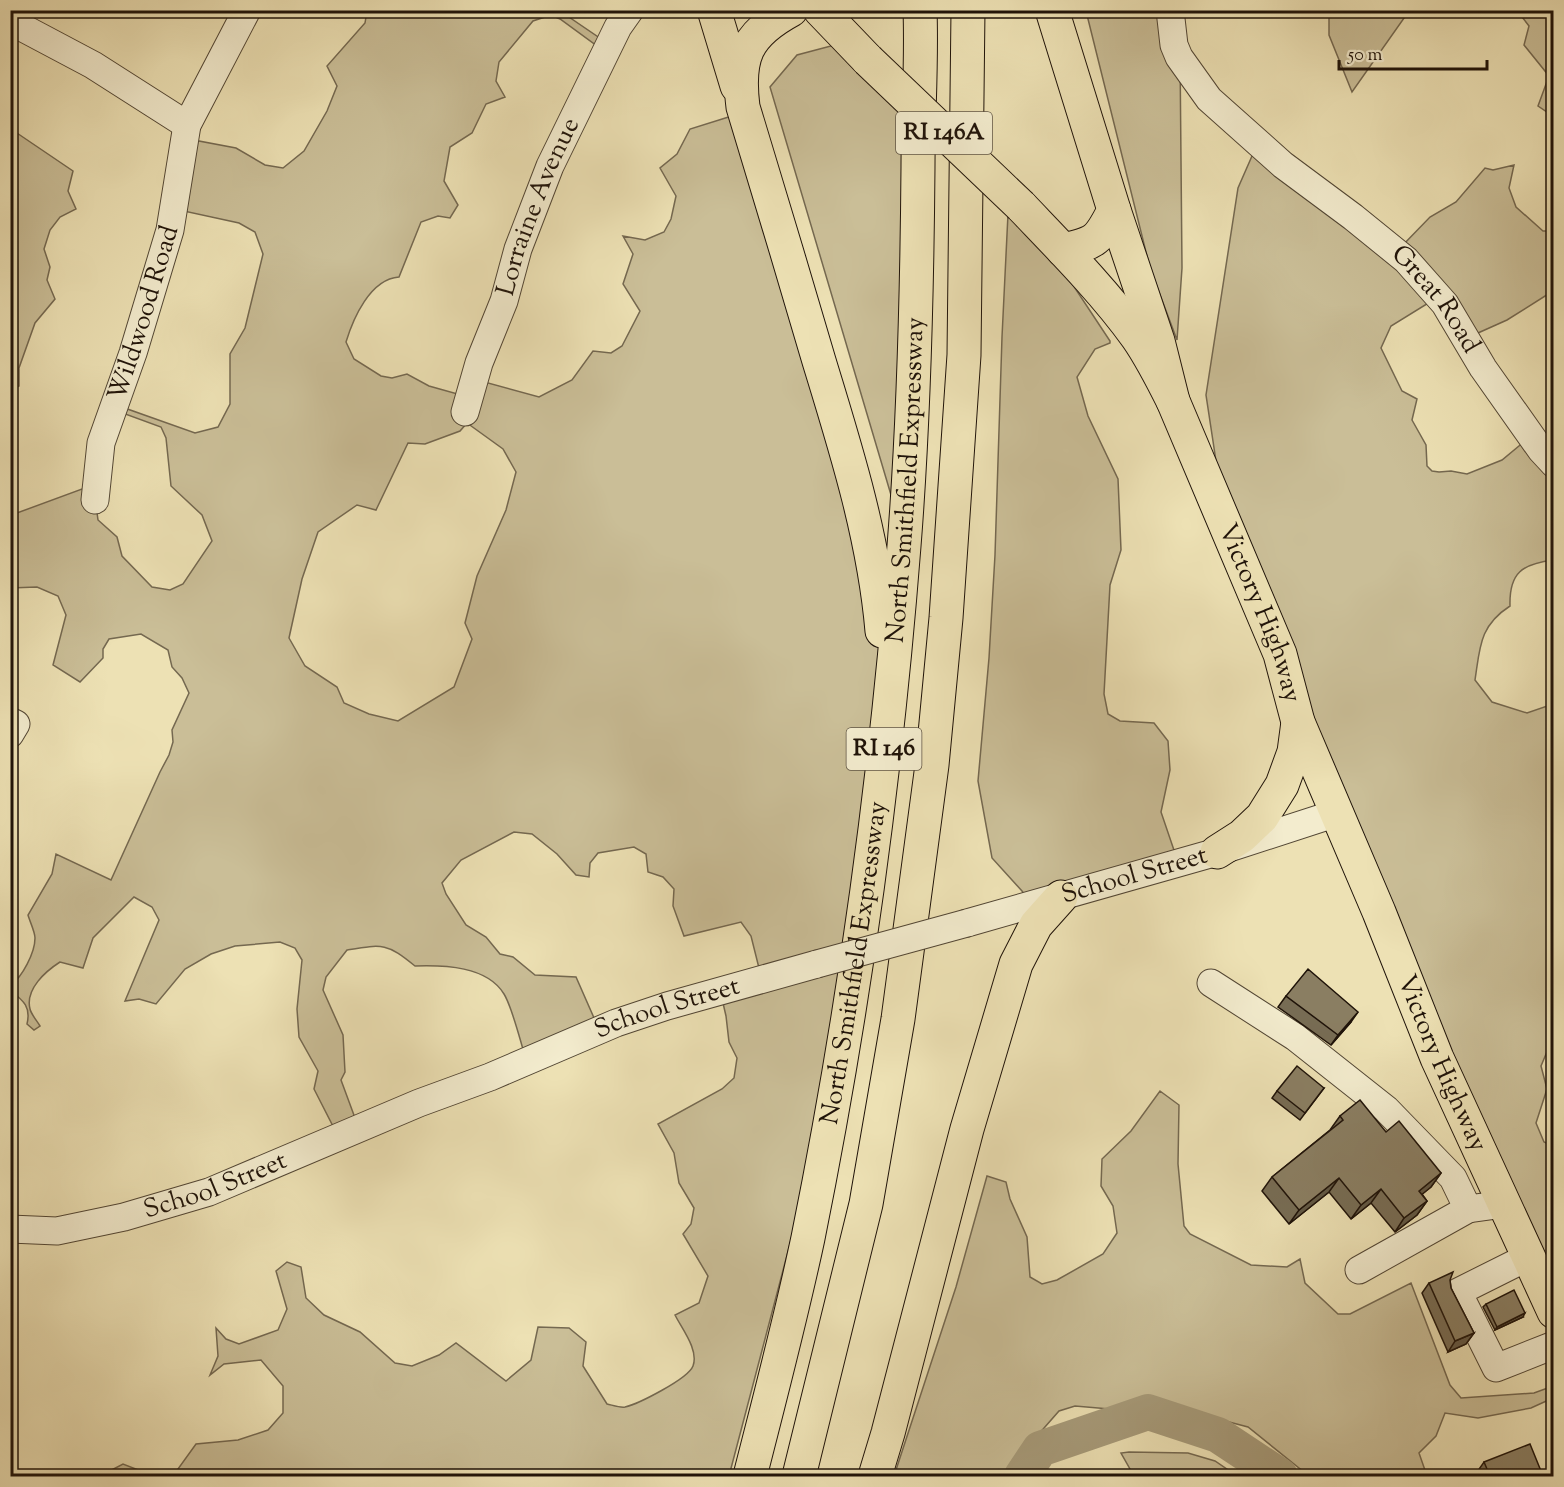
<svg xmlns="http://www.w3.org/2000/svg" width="1564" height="1487" font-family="'Sorts Mill Goudy',serif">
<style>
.green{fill:#cabe97;stroke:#746850;stroke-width:1.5;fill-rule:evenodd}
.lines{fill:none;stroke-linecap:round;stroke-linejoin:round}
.river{stroke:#a79b7a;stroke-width:36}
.minor-casing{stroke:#524634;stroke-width:29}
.major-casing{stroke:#1f1309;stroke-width:35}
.highway-casing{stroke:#1f1309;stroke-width:35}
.minor{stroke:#f3ecce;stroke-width:27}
.major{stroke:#ede1b4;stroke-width:33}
.highway{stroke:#ede1b4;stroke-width:33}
.minor-bridge-casing{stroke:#524634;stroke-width:29;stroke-linecap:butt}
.major-bridge-casing{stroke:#1f1309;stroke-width:35;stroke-linecap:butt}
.minor-bridge{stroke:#f3ecce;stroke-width:27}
.major-bridge{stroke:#ede1b4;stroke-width:33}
.wall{fill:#776c54;stroke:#1f1309;stroke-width:1.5}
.shaded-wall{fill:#615845;stroke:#1f1309;stroke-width:1.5}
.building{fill:#8a7e62;stroke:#1f1309;stroke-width:1.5}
.labels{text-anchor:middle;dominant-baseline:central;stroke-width:6;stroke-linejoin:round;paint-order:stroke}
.shield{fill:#f3ecce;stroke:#5f5444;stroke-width:1.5}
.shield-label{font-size:24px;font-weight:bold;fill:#1f1309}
.street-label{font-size:26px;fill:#1f1309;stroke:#f3ecce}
</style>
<rect width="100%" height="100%" fill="#ede1b4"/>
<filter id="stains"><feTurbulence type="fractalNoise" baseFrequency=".00333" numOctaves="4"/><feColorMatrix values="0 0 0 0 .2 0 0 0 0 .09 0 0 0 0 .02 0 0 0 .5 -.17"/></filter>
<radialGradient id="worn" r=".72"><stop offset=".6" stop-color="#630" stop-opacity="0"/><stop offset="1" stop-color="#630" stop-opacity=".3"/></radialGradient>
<path class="green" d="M367,11H560L607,43L604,51L560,19L551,15L533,21L499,62L496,81L505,97L486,104L472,133L450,147L444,181L458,205L450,218L438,216L421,222L399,277C370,279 353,319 346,342L354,359L381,376L392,378L407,374L429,386L468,397L481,381L539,397L572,380L593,351L611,353L622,346L640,311L623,284L633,254L623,236L645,240L664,232L671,219L676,196L660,168L677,154L690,129L735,115L850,485L879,642L886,721L812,1160L729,1476H100L123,1464L146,1473L173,1476L196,1444L238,1440L268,1430L283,1413V1386L261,1360L224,1364L210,1375L218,1356L216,1328L226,1339L239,1344L278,1330L287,1309L276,1271L287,1262L301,1267L306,1298L324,1315L360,1332L395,1363L412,1366L439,1355L456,1343L506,1381L531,1360L538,1327L569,1328L586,1342L583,1366L607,1404C612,1405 620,1408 625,1407C638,1404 688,1379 693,1366C699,1350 682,1329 675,1315L699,1303L708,1276L683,1234L691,1224L694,1208L679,1183L674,1153L658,1124L722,1089L734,1078L737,1058L729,1042L726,1016L720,990L760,972L751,936L741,922L684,936L673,906L674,889L663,877L648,872L646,854L634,847L598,853L590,863L589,877L576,875L557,854L532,834L514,832L461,860L442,883L446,894L466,925L486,937L500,954L513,957L535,975L576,977L598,1027L525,1056C520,1040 512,1007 504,994C487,966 444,965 415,966C387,943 383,944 347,950L326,977L323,990L343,1035L345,1072L341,1080L358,1126L337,1134L314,1089L318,1071L299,1037L297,1009L302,960L295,948L280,942L235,946L211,954L185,969L156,1004L139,999L125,1001L159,920L152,907L134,897L93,938L83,968L60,962C46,971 25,989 30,1009C31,1014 37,1021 40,1026L34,1030L27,1024C31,1007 24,1001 11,991V985C22,977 35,953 35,938C35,932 30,922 28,915L52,874L56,854L111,880L160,772L169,755L173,742L172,730L189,693L182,678L172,667L168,650L141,634L109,639L103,649V658L80,682L53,665L66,615L58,596L37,587L10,588L11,512L17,513L90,486L94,490L98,520L117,537L122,556L152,587L170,590L183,584L212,541L202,515L171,486L166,438L161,427L117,411L116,405L195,433L218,427L230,404V354L245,328L263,254L255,232L239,223L179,210L188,139L236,148L265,165L283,168L304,151L327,111L337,86L327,66L365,23ZM467,423L503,449L516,472L506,510L477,576L465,623L472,639L454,687L398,721L369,714L344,703L337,687L305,666L289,638L302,579L318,532L357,505L376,510L408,443L425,444L460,431Z
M1086,11H1172L1180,53L1182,268L1177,340L1150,268Z
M1329,11H1409L1352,92L1329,35Z
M1514,11H1553V116L1538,106L1549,76L1524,45L1529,26L1519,13Z
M842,43L914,114L894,505L770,87L797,55Z
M11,129L73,171L68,191L76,209L60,217L50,230L44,249L50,267L47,280L55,299L35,323L19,368V386L11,390Z
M1252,156L1279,159L1400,248L1430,217L1456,202L1485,168L1493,170L1514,165L1509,188L1516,207L1543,231H1553V291L1507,320L1469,337L1438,297L1391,326L1381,348L1402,391L1417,399L1412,420L1426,445L1427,466L1432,471L1439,472L1451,471L1467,474L1502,460L1531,436L1545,447L1553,442V560C1523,564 1509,572 1510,606C1479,626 1480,648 1475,680L1492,702L1527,713L1553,704L1554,1035L1541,1066L1547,1089L1536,1123L1544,1142L1553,1146L1554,1322L1226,527L1206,395L1238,188Z
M1008,214L1071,282L1110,341V343L1095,349L1077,377L1088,416L1118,479L1121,550L1110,585L1104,694L1108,714L1120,721L1154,723L1168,741L1170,770L1161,812L1178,862L1030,902L1022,891L992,858L978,781L989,658L995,555L1002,337Z
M1160,1091L1179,1105L1178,1164L1184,1226L1190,1234L1251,1265L1287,1267L1300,1259L1305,1283L1338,1314H1350L1411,1283L1450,1385L1461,1398L1534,1393L1553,1386V1398L1531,1408L1478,1418L1445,1413L1436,1436L1419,1453L1427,1476H1309L1248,1427L1214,1418L1075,1406L1059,1411L1023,1452L1006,1476H894L956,1287L987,1176L1006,1182L1010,1199L1027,1237L1030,1277L1042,1284L1057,1280L1103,1254L1117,1233L1113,1206L1101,1186L1102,1159L1131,1131Z
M1129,1452L1188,1453L1215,1461L1237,1476H1134L1121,1453Z"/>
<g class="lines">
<path class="river" d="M1022,1476L1040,1449L1148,1412L1218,1435L1280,1476"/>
<defs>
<g id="minor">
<path id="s1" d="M1170,10L1174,45L1179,57L1209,99L1283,165L1353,217L1406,260L1445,304L1483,368L1541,450L1554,464"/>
<path d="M10,21L93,65L187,125"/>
<path id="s2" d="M465,412L479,363L504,301L518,249L550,166L618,27L630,10"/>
<path id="s3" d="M95,500L101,443L133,353L170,230L187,125L247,10"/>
<path d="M10,721L16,724L10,734"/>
<path id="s4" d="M967,923L1217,852L1337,813"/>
<path d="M1211,983L1295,1037L1386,1109L1453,1178L1468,1209L1504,1204"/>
<path id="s5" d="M10,1229L57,1231L124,1217L209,1192L419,1103L490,1077L616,1023L667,1006L817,964"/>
<path d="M1528,1257L1458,1292L1496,1368L1554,1345"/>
<path d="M1359,1270L1468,1209"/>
</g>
<g id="major">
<path d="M820,10L868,60"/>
<path id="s6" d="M1021,206C1061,248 1103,290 1137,337C1151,357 1162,379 1173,401L1280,654L1298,722L1379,912L1437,1058L1554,1312"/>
<path d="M1217,852L1242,836L1262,817L1282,785L1294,752L1298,722"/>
</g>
<g id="highway">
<path d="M714,10L737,86"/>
<path d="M791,10C745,35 737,58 743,107C769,192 794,276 819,361C846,449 874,538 882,631"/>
<path d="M1052,10L1114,210L1158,341L1173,401"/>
<path d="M1063,250C1096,243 1099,240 1114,210"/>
<path id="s7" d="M750,1476C770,1397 791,1318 808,1238C854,1010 886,777 904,546C914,420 917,293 918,167C918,115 922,63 920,10"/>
<path d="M799,1476L866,1204L898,1019L932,765L946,618L964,355L968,10"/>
<path d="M875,1476L888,1433L967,1129L1016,964L1036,925L1061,897"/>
</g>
</defs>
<use href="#minor" class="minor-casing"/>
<use href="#major" class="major-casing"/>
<use href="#highway" class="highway-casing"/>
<use href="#minor" class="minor"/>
<use href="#major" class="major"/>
<use href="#highway" class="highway"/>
<defs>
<path id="minor-bridge" d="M817,964L967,923"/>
<path id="major-bridge" d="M868,60L1021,206"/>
</defs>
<use href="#minor-bridge" class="minor-bridge-casing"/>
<use href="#major-bridge" class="major-bridge-casing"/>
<use href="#minor-bridge" class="minor-bridge"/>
<use href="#major-bridge" class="major-bridge"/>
</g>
<path class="wall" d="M1286,996L1351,1022L1331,1045L1278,1007Z
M1324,1088L1300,1120L1272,1098L1277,1091Z
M1340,1116L1386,1132L1441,1173L1431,1187L1422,1194L1427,1201L1417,1215L1395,1232L1371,1203L1351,1219L1329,1192L1289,1224L1262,1191L1272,1177L1330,1130Z
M1450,1280L1451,1288L1474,1333L1466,1344L1448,1352L1422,1293L1429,1283Z
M1486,1304L1523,1317L1495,1330L1483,1307Z
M1484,1462L1543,1476H1479L1477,1472Z"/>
<path class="shaded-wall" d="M1358,1012L1351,1022L1331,1045L1338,1035Z
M1441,1173L1431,1187L1409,1205L1419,1191Z
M1339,1178L1329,1192L1289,1224L1299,1210Z
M1381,1189L1371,1203L1351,1219L1361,1205Z
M1427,1201L1417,1215L1395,1232L1404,1218Z
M1525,1313L1523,1317L1495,1330L1497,1327Z
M1474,1333L1466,1344L1448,1352L1455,1341Z"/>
<path class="building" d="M1308,969L1358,1012L1338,1035L1286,996Z
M1297,1066L1324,1088L1305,1113L1277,1091Z
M1360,1100L1386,1132L1399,1121L1441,1173L1419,1191L1427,1201L1404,1218L1381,1189L1361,1205L1339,1178L1299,1210L1272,1177L1343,1120L1340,1116Z
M1453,1272L1450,1280L1451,1288L1474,1333L1455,1341L1429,1283Z
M1514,1290L1525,1313L1497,1327L1486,1304Z
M1530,1444L1543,1476H1490L1484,1462Z"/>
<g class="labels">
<g class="shield">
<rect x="896" y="112" width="96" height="42" rx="4.5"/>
<rect x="846.5" y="728" width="75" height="42" rx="4.5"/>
</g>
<g class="shield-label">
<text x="944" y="133">RI 146A</text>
<text x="884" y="749">RI 146</text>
</g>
<g class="street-label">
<text stroke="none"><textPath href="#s2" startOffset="218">Lorraine Avenue</textPath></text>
<text stroke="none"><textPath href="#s1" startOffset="404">Great Road</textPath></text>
<text stroke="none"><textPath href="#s3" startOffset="194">Wildwood Road</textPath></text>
<text stroke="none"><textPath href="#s7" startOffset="1010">North Smithfield Expressway</textPath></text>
<text stroke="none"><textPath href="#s6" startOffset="478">Victory Highway</textPath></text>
<text stroke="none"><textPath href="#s4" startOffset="174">School Street</textPath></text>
<text stroke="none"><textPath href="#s7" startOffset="524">North Smithfield Expressway</textPath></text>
<text stroke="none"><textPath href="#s5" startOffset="698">School Street</textPath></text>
<text stroke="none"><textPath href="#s6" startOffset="964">Victory Highway</textPath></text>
<text stroke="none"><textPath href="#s5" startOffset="212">School Street</textPath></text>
</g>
</g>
<rect width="1564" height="1487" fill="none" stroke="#ede1b4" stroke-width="36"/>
<rect x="12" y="12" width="1540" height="1463" fill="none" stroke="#1f1309" stroke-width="3"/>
<rect x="18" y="18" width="1528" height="1451" fill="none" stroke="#1f1309" stroke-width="1.5"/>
<path d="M1339 60v9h148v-9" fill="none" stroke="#1f1309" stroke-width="3"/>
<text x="1348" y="60" font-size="18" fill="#1f1309" stroke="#f3ecce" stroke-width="4.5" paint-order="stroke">50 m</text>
<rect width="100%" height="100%" filter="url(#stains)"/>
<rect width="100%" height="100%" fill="url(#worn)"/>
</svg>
